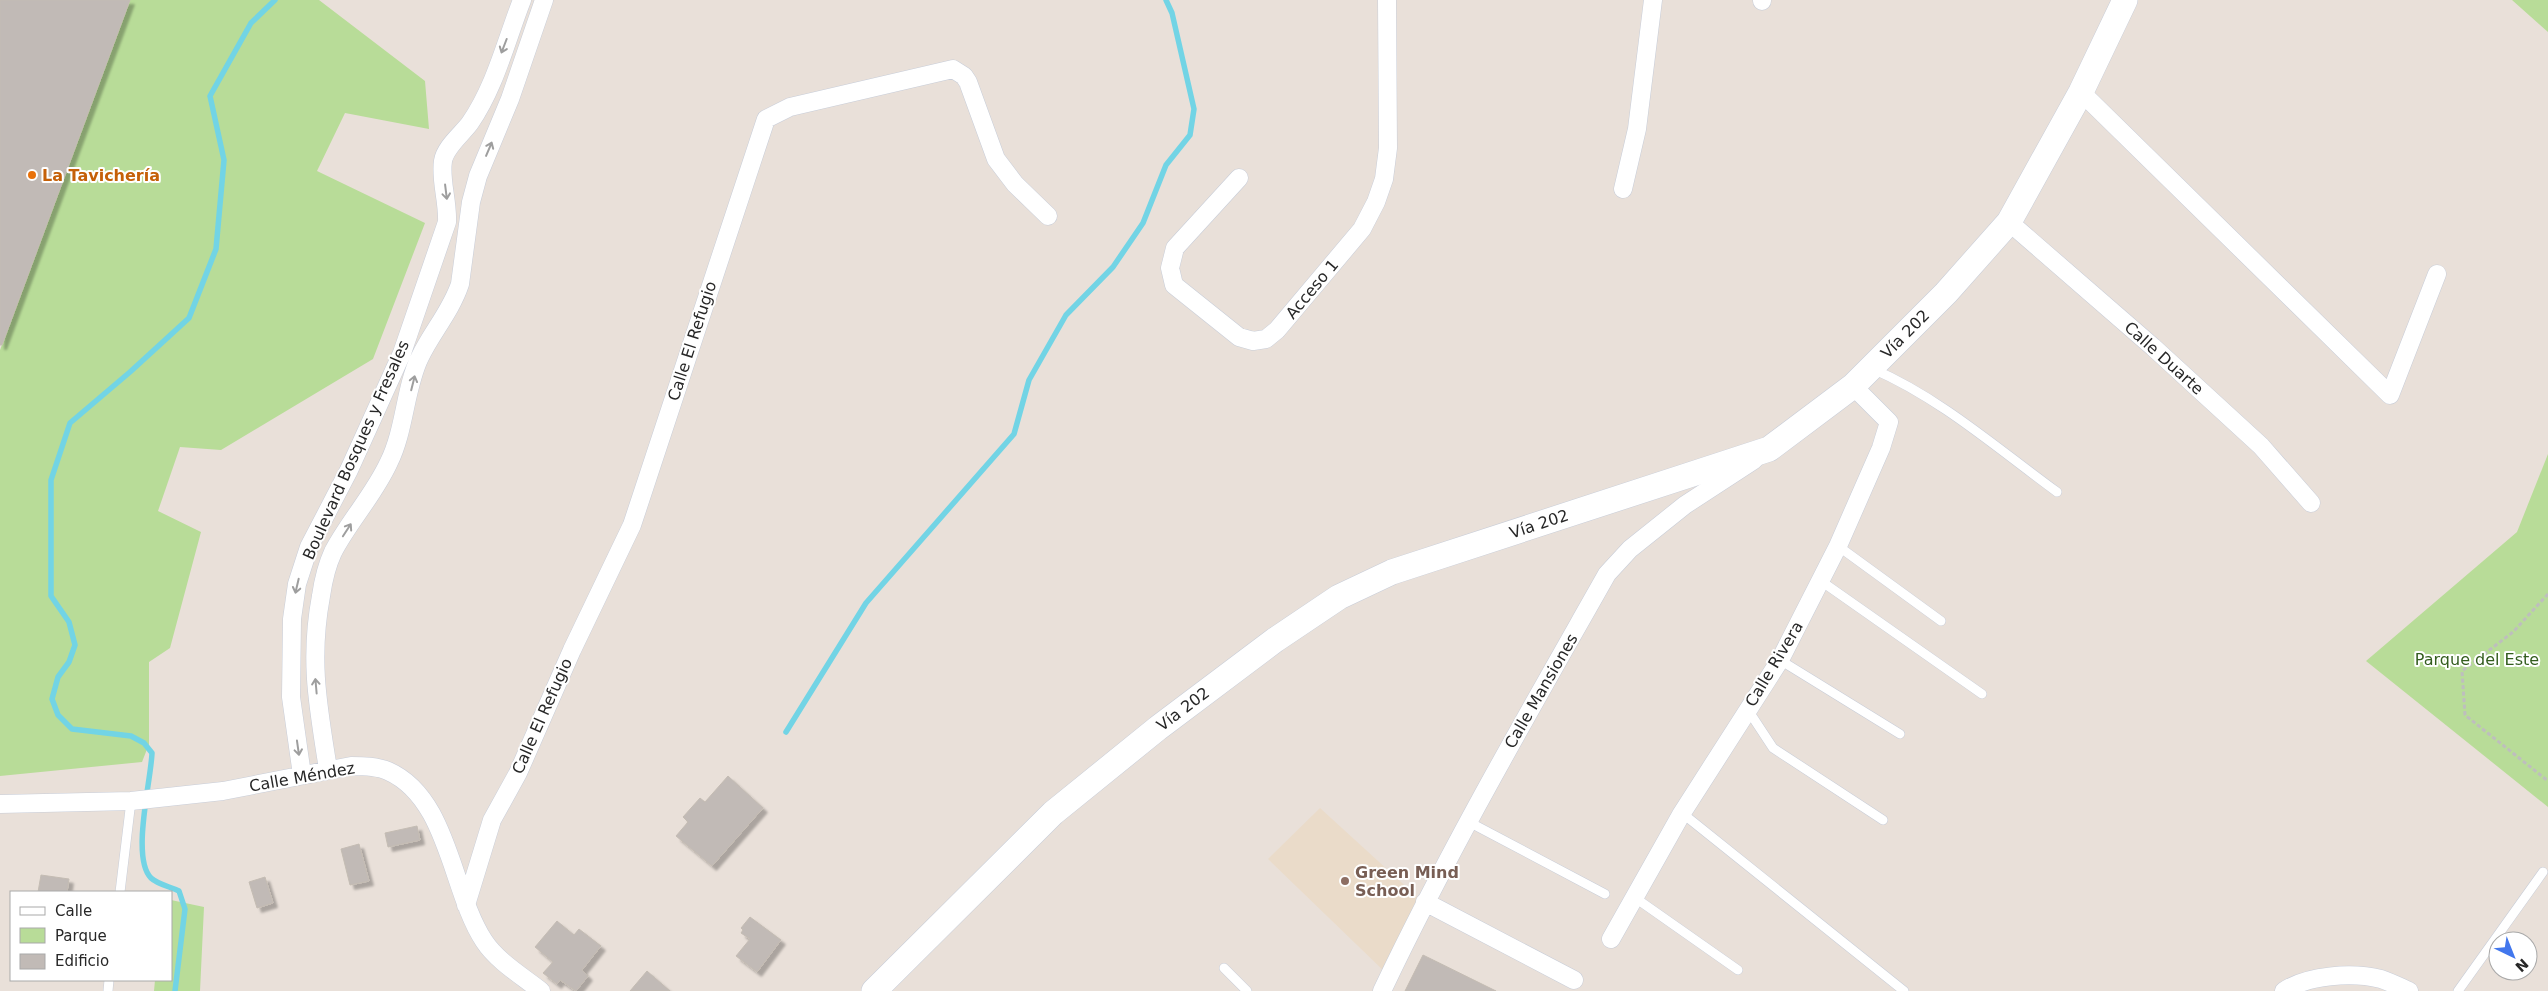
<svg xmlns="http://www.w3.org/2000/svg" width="2548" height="991" font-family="'DejaVu Sans',sans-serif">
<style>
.education{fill:#eadbc9}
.green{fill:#b8dc98}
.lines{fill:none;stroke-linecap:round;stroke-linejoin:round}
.stream{stroke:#72d4e5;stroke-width:5.5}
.building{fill:#c1bab6;stroke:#c4bcb3;filter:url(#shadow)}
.lane-casing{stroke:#c8cdd8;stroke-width:10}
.street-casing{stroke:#c8cdd8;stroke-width:19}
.secondary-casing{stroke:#c8cdd8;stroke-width:26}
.path{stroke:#bebebe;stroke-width:3;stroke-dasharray:4 2.5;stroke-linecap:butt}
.lane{stroke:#fff;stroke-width:9}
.street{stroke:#fff;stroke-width:18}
.secondary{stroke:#fff;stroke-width:25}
.oneway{stroke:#9e9e9e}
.food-dot{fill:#e8710a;stroke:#fff;stroke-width:2}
.education-dot{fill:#8d6e63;stroke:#fff;stroke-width:2}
.labels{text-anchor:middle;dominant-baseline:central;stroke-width:4;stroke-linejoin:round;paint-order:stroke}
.food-label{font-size:16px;font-weight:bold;fill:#c56008;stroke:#fff;text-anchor:start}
.street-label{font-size:16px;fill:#272727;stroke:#fff}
.park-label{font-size:16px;fill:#335d1e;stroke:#fff}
.education-label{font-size:16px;font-weight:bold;fill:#785e54;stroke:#fff;text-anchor:start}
</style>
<defs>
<filter id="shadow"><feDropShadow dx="4.5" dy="4.5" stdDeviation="1" flood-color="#0004"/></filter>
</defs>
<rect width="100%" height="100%" fill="#e9e0d9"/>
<path class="education" d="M1320,808L1424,903L1387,974L1268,859Z"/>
<path class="green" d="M130,0H319L425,81L429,129L345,113L317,171L425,223L373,359L221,450L180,447L158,511L201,532L170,648L149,662V744L142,762L0,776V350Z
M2512,0H2548V32Z
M2548,454V807L2366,661L2517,532Z
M171,900L204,907L200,991H154L155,980H171Z"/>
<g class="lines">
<path class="stream" d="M786,732L866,603L1014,434L1029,380L1066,315L1113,267L1143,223L1166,165L1190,135L1194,109L1172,13L1166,0
M175,991L185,909L179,891C171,887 157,884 151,878C131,858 151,781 152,753L144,743L131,736L72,729L58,715L52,699L58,677L69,662L75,645L69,622L51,596V480L70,423L130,372L189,318L216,249L224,160L210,96L251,23L275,0"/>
</g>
<path class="building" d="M0,0H130L2,345H0Z
M728,776L763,808L712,866L676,836L688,822L683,817L700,798L705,802Z
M417,826L420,840L388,847L385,833Z
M359,844L369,881L350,885L341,849Z
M41,875L69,879L67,892H38Z
M265,877L273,903L257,908L249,882Z
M750,917L781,940L757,972L736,956L750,939L741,933L743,930L741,928Z
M557,921L574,935L579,929L601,946L582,970L588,976L576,991L560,980L557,984L543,973L553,962L535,947Z
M1423,955L1496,991H1405Z
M647,971L670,991H630Z"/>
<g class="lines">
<defs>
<path id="lane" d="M1873,369C1940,398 1998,449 2057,492
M1838,546L1941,621
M1821,581L1982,694
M1780,660L1900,734
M1748,710L1773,748L1883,820
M1682,813L1904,991
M1467,821L1605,894
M120,892L131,801
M1634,897L1738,970
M1224,968L1247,991
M108,991L109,980
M2458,991L2543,872"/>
<path id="street" d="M1762,1V0
M2081,92L2390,395L2437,274
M1239,178L1175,248L1170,268L1174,285L1239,337L1253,341L1266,339L1277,330L1362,229L1376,202L1384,179L1388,148L1387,0
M1623,189L1637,129L1653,0
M2009,222L2153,347L2261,446L2311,503
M328,769C318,706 309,660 321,596C323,582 327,565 333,552C349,521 374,495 389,462C405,430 405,387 420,357C432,332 451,311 460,284L471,202L478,176L510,99L544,0
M302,775L291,697L292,619L297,584L309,547L349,470L402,353L447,222C448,201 440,180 443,161C445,147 462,134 470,123C495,87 506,41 522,0
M0,804L131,801L223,791L351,766C363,766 377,766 388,771C449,798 451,891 484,941C497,961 522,976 541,991
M1425,902L1574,980
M466,905L492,820L518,773L572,650L632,525L766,119L790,107L953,69L964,76L968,82L996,159L1015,184L1048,216
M1611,939L1682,813L1780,660L1838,546L1881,448L1889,422L1853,386
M1382,991C1450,848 1529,712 1607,574L1630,549L1685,505L1754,460
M2284,991C2308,975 2352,972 2381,979C2390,982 2400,987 2409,991"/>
<path id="secondary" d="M874,991L1053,813L1158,728L1275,640L1339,597L1392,572L1769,449L1853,386L1946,293L2009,222L2081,92L2125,0"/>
</defs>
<use href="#lane" class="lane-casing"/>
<use href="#street" class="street-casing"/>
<use href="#secondary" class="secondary-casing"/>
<path class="path" d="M2548,594L2513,632L2462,671L2465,715L2548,781"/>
<use href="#lane" class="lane"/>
<use href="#street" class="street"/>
<use href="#secondary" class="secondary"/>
</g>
<defs><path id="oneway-shaft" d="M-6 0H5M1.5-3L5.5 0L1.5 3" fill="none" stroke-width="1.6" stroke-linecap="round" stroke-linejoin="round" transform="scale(1.25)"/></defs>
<g class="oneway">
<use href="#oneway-shaft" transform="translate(504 46) rotate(111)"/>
<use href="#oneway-shaft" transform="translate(489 149) rotate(-67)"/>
<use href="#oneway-shaft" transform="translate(446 192) rotate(83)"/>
<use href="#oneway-shaft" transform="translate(413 383) rotate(-76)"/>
<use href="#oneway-shaft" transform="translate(347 530) rotate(-57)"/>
<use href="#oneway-shaft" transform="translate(297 586) rotate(103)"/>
<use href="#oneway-shaft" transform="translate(316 686) rotate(-95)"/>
<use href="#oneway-shaft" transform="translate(298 748) rotate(82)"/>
</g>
<circle class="food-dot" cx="32" cy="175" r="5"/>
<circle class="education-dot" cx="1345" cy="881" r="5"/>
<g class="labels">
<g class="food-label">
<text x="42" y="175">La Tavichería</text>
</g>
<g class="street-label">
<text transform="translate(1312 289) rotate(-50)">Acceso 1</text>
<text transform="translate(1905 334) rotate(-45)">Vía 202</text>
<text transform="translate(692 341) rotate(-72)">Calle El Refugio</text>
<text transform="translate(2164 358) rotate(42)">Calle Duarte</text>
<text transform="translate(356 450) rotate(-66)">Boulevard Bosques y Fresales</text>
<text transform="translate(1539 524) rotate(-18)">Vía 202</text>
<text transform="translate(1774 664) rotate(-59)">Calle Rivera</text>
<text transform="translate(1541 691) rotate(-60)">Calle Mansiones</text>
<text transform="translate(1183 709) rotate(-37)">Vía 202</text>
<text transform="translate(542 716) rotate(-66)">Calle El Refugio</text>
<text transform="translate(302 777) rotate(-10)">Calle Méndez</text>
</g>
<g class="park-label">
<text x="2477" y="659">Parque del Este</text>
</g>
<g class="education-label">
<text x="1355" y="872">Green Mind<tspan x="1355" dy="18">School</tspan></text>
</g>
</g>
<rect x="10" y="891" width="162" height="90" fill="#ffffff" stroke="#a9a9a9"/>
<rect x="20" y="907" width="25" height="8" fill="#ffffff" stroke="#a9a9a9"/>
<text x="55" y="916" font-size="15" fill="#272727">Calle</text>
<rect x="20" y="928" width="25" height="15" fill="#b8dc98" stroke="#a9a9a9"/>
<text x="55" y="941" font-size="15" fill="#272727">Parque</text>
<rect x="20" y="954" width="25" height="15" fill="#c1bab6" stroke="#a9a9a9"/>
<text x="55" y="966" font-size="15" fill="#272727">Edificio</text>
<g transform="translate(2513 956) rotate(137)"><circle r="24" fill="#ffffff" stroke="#a9a9a9"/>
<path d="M0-4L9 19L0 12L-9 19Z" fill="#4277ed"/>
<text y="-8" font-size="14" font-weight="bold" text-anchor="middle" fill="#272727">N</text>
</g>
</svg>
